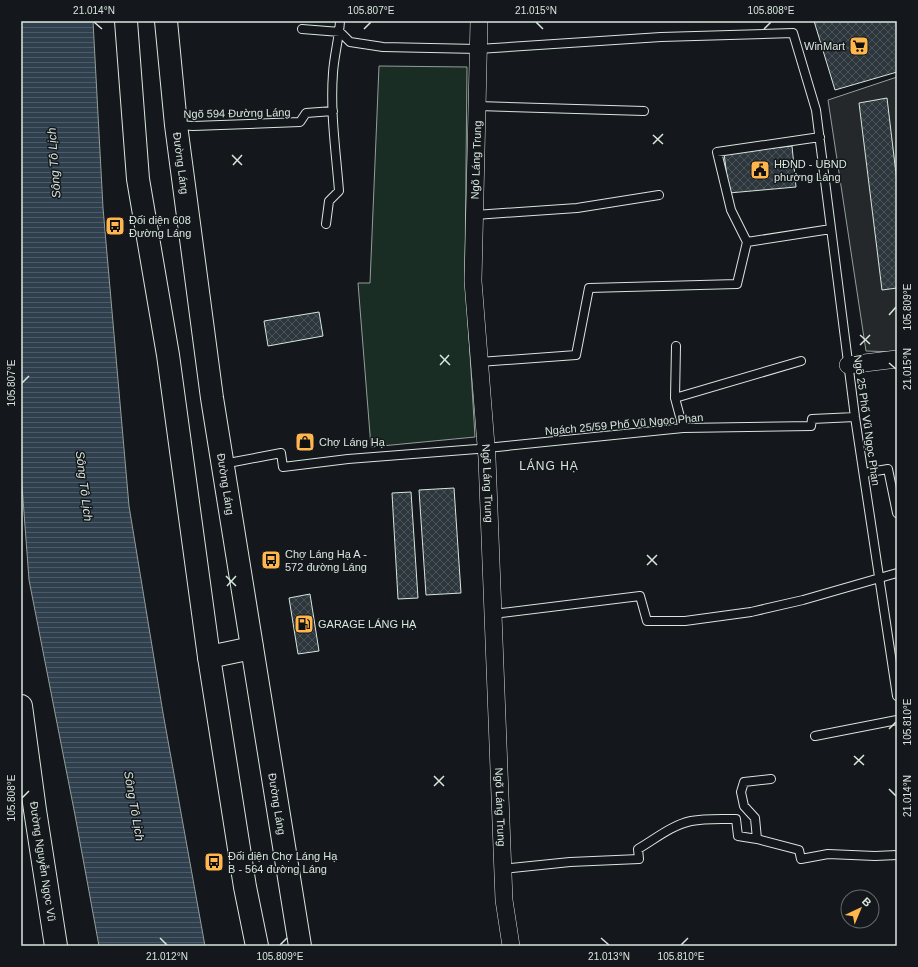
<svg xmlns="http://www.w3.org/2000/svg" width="918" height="967" font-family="Helvetica,sans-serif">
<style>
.pitch{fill:#1a2d24;stroke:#939e99}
.parking{fill:#24282b;stroke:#939e99}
.water{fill:url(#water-rules);stroke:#939e99}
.building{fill:url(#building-cross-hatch);stroke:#d8e6dc}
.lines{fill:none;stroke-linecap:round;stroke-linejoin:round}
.service-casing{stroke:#d8e6dc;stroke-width:10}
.minor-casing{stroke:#d8e6dc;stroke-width:18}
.secondary-casing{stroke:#d8e6dc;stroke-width:24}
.primary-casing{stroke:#d8e6dc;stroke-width:24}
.service{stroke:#14181c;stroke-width:8}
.minor{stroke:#14181c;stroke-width:17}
.secondary{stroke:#14181c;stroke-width:22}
.primary{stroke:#14181c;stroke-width:22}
.ticks{fill:none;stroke:#d8e6dc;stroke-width:1.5}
.labels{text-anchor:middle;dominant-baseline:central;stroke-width:3;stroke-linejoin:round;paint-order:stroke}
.poi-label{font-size:11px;fill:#d8e6dc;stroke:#14181c;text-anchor:start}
.street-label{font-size:11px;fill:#d8e6dc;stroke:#14181c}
.water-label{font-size:12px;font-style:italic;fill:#d8e6dc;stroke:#14181c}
.neighbourhood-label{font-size:12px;letter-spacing:1px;fill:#d8e6dc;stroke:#14181c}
.neatline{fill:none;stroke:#d8e6dc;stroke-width:1.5}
.ticks-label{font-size:10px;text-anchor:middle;fill:#d8e6dc}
</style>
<defs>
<pattern id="water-rules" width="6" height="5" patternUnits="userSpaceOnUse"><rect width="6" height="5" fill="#2f3f4d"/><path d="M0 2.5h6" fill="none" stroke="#4c5b66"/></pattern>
<pattern id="building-cross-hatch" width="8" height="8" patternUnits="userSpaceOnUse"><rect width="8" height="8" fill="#2c363c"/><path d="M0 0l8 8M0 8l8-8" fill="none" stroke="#4a5358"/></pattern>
</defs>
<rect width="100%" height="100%" fill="#14181c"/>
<path class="pitch" d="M379,66L467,67L465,271L475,437L371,447L358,283H370Z"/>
<path class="parking" d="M897,77V352L866,351L828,100Z"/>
<path class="water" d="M21,21H93L103,208L129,506L163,713L205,946H99L75,815L29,580L21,472Z"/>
<path class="building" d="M814,21H897V72L835,90Z
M887,98L897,182V288L882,290L859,103Z
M792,146L796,187L729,193L724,153Z
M319,312L323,336L268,346L264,321Z
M454,488L461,593L426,595L419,490Z
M411,492L418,598L398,599L392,493Z
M310,594L319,651L298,654L289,598Z"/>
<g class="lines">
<defs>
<path id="service" d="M302,29L340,32L350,42L383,47L478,49L661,37L793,33L816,110L855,417L897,696
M478,106L644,111
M177,125L193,126L300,122L306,113L333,111
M475,215L577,208L659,195
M326,224L329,201L339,191C336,152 330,112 333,73C334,56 339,39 340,21
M747,242L831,229
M676,346L675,398L683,428
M479,362L576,355L589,288L737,284L747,242L731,210L717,152L820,137
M675,398L801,361
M223,464L281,453L283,467L348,459L477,449L683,428L811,426L812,419L855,417
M864,473L888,469L897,513
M493,614L640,596L647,621H685L751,612L803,600L897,573
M815,736L897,720
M771,779L744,782L741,792L744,806L755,818L757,839L799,850L801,859L828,854L875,856L897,855
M502,869L570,862L639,859L638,849C655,839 672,825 691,821C706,818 721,819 736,819L738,836L757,839"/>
<g id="minor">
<path id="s1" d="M479,21L473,281L487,458L504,900L511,946"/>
<path d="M848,365L897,359"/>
</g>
<g id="secondary">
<path id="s2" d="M21,706L35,810L56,946"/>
</g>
<g id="primary">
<path d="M126,21L138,179L168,355L209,657L245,887L257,946"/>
<path id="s3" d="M166,21L176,125L212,398L300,946"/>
<path d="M209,657L252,648"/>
</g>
</defs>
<use href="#service" class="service-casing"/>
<use href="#minor" class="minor-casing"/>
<use href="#secondary" class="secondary-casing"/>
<use href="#primary" class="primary-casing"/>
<use href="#service" class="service"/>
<use href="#minor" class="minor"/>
<use href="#secondary" class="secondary"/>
<use href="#primary" class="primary"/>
</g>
<path class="ticks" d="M94,22L102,29M536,22L543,29M364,29L371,22M764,29L771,22M653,135L663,144M653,144L663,134M232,155L242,165M233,165L242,155M889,315L896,307M860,335L870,344M860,345L870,335M440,355L450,365M889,363L896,369M440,365L449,355M22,383L29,376M647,555L657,565M647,565L657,555M226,576L236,586M227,586L236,576M889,729L896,722M854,756L864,765M854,765L864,755M434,776L444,786M434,786L444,776M889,789L896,796M22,798L29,791M160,938L167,945M601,938L609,945M280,945L287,938M681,945L688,938"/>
<defs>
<symbol id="supermarket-square" viewBox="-11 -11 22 22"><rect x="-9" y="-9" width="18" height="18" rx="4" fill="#ffb74d" stroke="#14181c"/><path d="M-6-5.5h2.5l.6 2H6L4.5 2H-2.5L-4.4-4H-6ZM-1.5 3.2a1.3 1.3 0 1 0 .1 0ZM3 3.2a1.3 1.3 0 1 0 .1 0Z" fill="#111"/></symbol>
<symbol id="civic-square" viewBox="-11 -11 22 22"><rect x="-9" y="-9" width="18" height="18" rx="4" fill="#ffb74d" stroke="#14181c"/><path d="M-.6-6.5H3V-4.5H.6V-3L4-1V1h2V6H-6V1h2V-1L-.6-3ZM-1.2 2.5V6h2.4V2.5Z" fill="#111"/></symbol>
<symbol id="bus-square" viewBox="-11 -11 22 22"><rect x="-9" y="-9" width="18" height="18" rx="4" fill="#ffb74d" stroke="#14181c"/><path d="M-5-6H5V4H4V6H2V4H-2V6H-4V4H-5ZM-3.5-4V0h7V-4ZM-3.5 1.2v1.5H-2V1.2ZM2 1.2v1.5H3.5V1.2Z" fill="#111"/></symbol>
<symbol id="shop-square" viewBox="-11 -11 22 22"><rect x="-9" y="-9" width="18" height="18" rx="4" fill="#ffb74d" stroke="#14181c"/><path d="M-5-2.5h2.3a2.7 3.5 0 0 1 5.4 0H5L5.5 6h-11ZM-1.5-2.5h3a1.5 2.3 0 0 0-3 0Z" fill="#111"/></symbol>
<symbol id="fuel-square" viewBox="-11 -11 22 22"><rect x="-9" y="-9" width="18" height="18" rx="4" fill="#ffb74d" stroke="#14181c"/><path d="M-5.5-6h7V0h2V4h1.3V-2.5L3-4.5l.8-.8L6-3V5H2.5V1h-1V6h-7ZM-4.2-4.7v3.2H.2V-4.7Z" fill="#111"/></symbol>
</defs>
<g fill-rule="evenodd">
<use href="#supermarket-square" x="848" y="35" width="22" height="22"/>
<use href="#civic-square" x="749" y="159" width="22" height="22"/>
<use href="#bus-square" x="104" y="215" width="22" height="22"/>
<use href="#shop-square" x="294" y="431" width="22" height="22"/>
<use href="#bus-square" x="260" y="549" width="22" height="22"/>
<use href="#fuel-square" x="293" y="613" width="22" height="22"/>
<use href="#bus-square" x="203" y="851" width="22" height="22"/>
</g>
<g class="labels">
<g class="poi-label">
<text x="845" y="46" text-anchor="end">WinMart</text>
<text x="774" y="164">HĐND - UBND<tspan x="774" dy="13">phường Láng</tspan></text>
<text x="129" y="220">Đối diện 608<tspan x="129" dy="13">Đường Láng</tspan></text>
<text x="319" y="442">Chợ Láng Hạ</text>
<text x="285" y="554">Chợ Láng Hạ A -<tspan x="285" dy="13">572 đường Láng</tspan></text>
<text x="318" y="624">GARAGE LÁNG HẠ</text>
<text x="228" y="856">Đối diện Chợ Láng Hạ<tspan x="228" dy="13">B - 564 đường Láng</tspan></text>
</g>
<g class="street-label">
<text transform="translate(237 113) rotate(-1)">Ngõ 594 Đường Láng</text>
<text transform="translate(476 160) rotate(-88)">Ngõ Láng Trung</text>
<text stroke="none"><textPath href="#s3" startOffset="143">Đường Láng</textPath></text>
<text transform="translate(867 420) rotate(82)">Ngõ 25 Phố Vũ Ngọc Phan</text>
<text transform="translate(624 424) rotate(-5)">Ngách 25/59 Phố Vũ Ngọc Phan</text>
<text stroke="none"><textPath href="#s3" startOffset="467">Đường Láng</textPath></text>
<text stroke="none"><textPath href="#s1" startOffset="463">Ngõ Láng Trung</textPath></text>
<text stroke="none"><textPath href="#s3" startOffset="791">Đường Láng</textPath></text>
<text stroke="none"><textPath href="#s1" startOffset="787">Ngõ Láng Trung</textPath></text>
<text stroke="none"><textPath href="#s2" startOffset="157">Đường Nguyễn Ngọc Vũ</textPath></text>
</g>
<g class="water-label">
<text transform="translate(54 163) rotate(-94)">Sông Tô Lịch</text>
<text transform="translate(84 486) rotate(83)">Sông Tô Lịch</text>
<text transform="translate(134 806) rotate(80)">Sông Tô Lịch</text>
</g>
<g class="neighbourhood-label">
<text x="549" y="466">LÁNG HẠ</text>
</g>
</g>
<rect width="918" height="967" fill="none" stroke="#14181c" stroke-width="44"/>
<g transform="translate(860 909) rotate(44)"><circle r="19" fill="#14181c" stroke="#626a69"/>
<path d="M0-3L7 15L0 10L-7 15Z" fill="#ffb74d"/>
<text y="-6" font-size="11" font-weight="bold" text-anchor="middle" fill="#d8e6dc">B</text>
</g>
<rect x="22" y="22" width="874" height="923" class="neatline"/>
<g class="ticks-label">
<text x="94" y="14">21.014°N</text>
<text x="371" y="14">105.807°E</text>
<text x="536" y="14">21.015°N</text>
<text x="771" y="14">105.808°E</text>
<text transform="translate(907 307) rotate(-90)" y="4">105.809°E</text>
<text transform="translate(907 369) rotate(-90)" y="4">21.015°N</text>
<text transform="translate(11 383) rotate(-90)" y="4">105.807°E</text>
<text transform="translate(907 722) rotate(-90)" y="4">105.810°E</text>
<text transform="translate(907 796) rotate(-90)" y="4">21.014°N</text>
<text transform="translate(11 798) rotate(-90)" y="4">105.808°E</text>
<text x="167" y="960">21.012°N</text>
<text x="280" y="960">105.809°E</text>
<text x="609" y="960">21.013°N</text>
<text x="681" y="960">105.810°E</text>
</g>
</svg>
